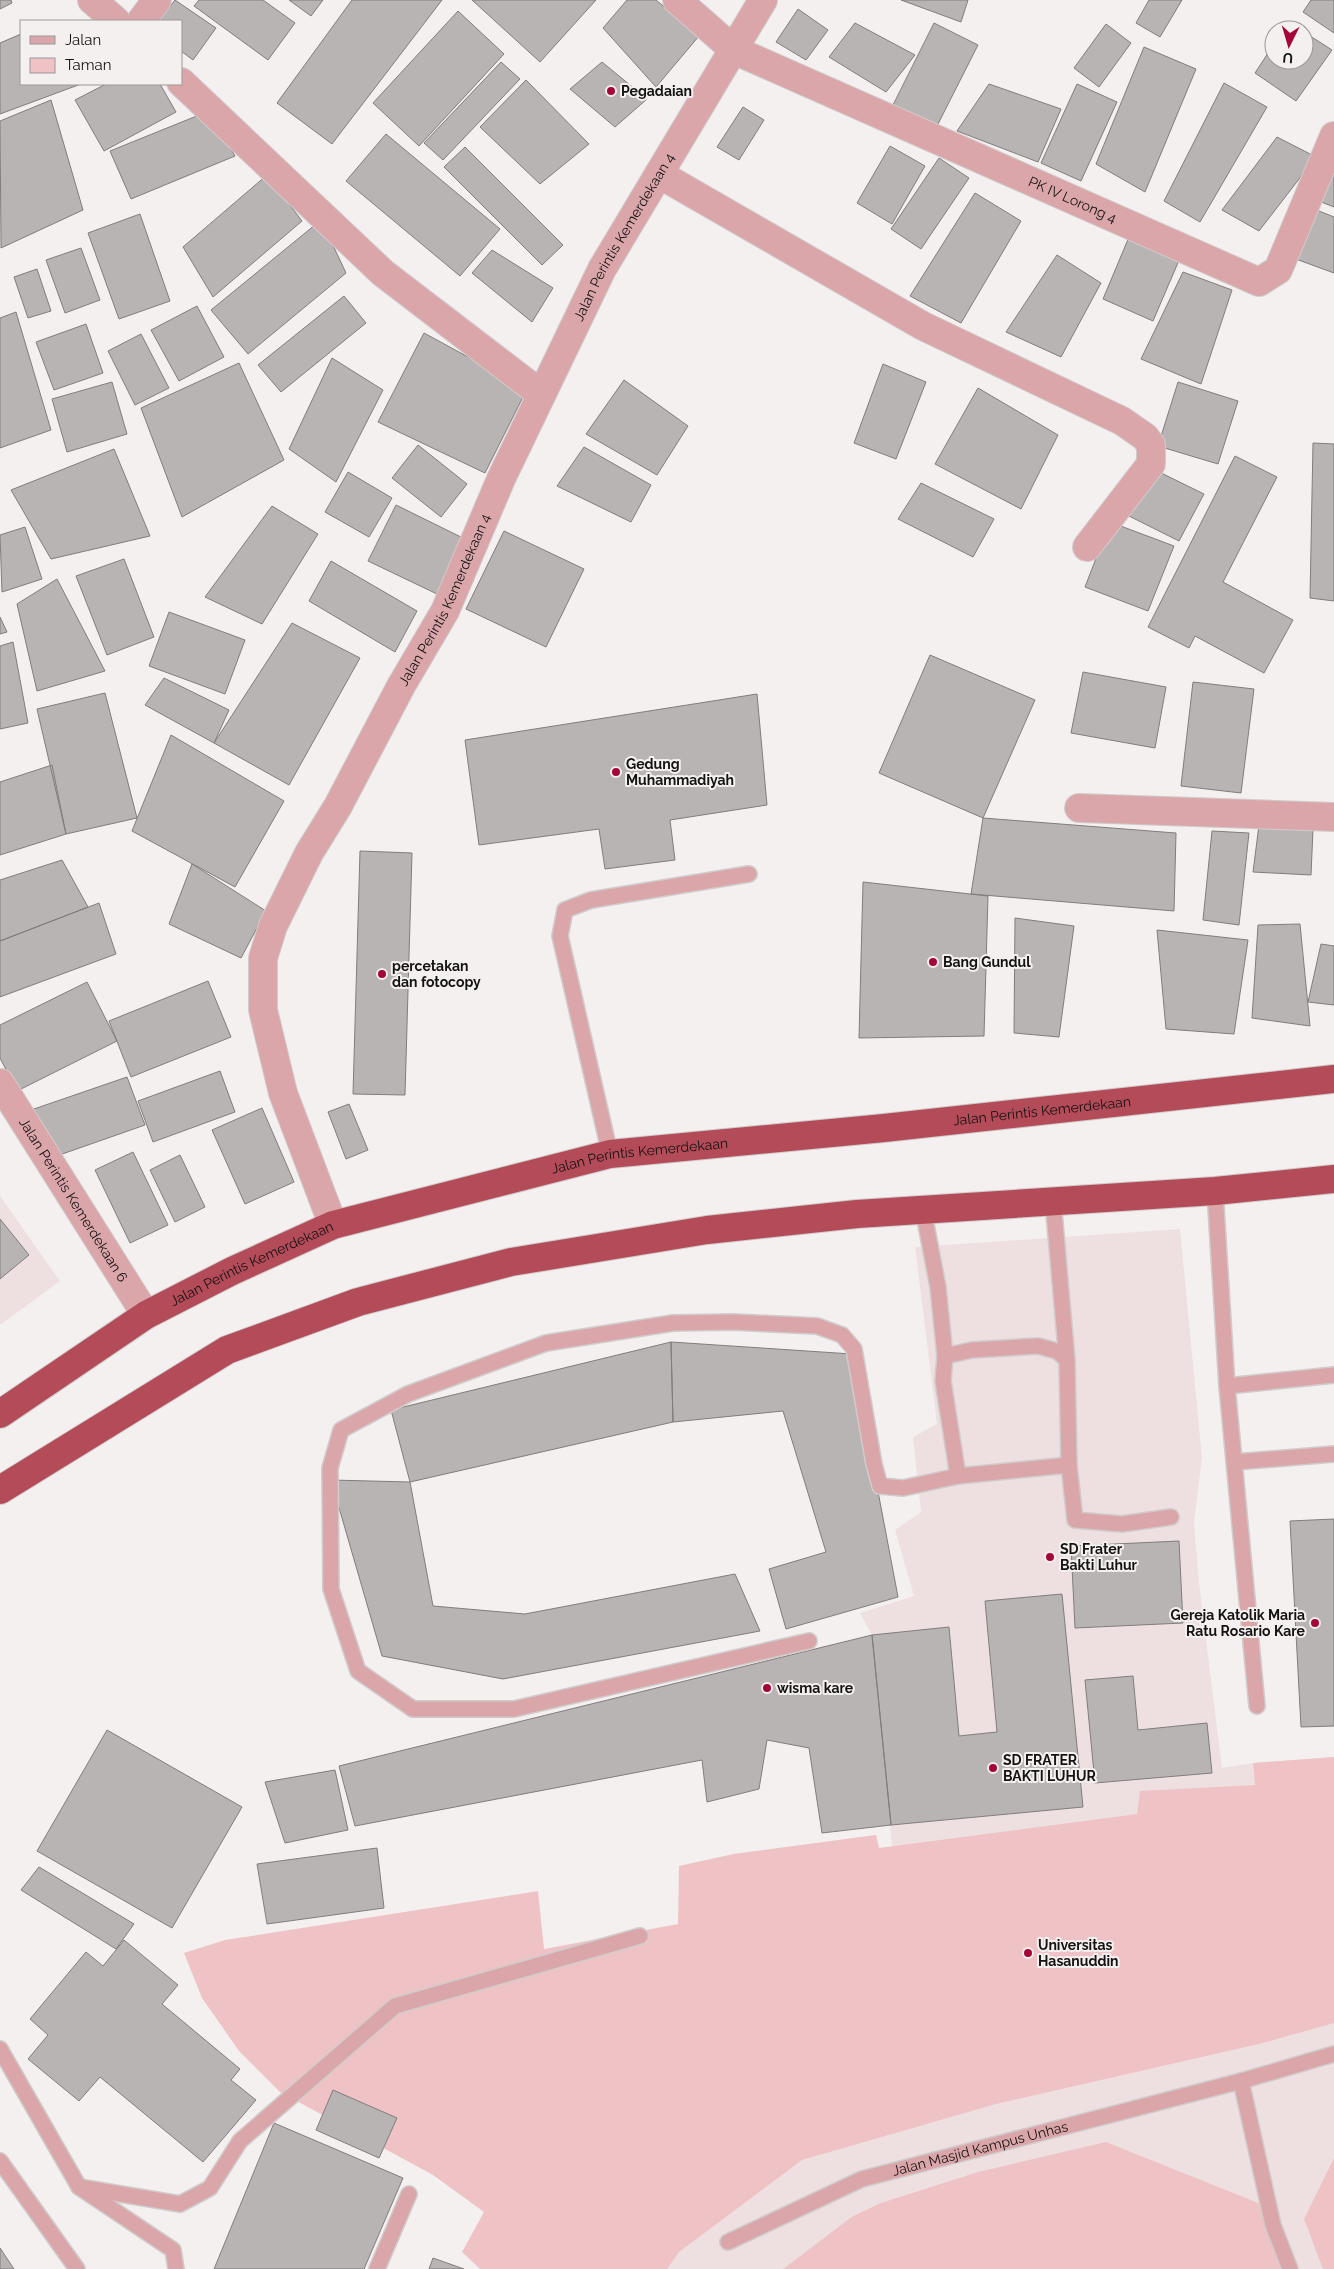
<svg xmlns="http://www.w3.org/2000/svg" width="1334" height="2269" font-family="Raleway,sans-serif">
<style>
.built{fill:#eee0e1}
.green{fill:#efc3c5}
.building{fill:#b8b4b4;stroke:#817c7d}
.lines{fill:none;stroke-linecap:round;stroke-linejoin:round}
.lane-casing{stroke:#d1cccc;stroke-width:18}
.street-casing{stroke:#d1cccc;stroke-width:30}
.highway-casing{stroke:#d1cccc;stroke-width:30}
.lane{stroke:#dba6aa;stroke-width:15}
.street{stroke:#dba6aa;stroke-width:28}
.highway{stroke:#b44b59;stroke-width:28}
.poi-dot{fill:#a40737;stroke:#f5f0f0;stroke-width:2}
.labels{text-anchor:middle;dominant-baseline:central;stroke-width:4;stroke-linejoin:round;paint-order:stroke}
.poi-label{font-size:14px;font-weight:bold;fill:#141212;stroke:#f5f0f0;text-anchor:start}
.street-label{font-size:14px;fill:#141212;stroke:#f5f0f0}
</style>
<rect width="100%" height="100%" fill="#f5f0f0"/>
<path class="built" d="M0,1196L60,1281L0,1325Z
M1180,1229L1202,1458L1194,1522L1199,1583L1222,1768L1253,1763L1334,1757V2269H562L765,2040L679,1866L734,1854L876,1835L879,1848L892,1847L872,1635L860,1613L914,1596L895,1530L921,1512L913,1437L937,1424L915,1247Z"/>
<path class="green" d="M1334,1757V2023L1263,2043L996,2104L802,2160L679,2252L667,2269H480L462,2252L484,2212L433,2175L280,2092L239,2051L202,1998L184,1953L225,1940L538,1891L544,1949L678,1924L679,1866L734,1854L876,1835L879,1848L1137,1814L1140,1791L1255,1785L1253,1763Z
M1106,2142L1278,2211L1290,2269H783L853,2216L881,2203L978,2172Z
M1334,2158V2269H1323L1304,2219Z"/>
<path class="building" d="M0,0H11L12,3L0,9Z
M175,0L216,28L193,60L181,51V21H159Z
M199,0H263L295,23L268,60L194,6Z
M289,0H323L311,16Z
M352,0H442L332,144L277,103Z
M472,0H596L540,62Z
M627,0H656L699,36L656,87L603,28Z
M901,0H968L961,22Z
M1149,0H1182L1160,37L1136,23Z
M1311,0H1334V33L1303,12Z
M798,9L828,30L806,60L776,42Z
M458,11L504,54L419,146L373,103Z
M1289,22L1301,30H1283Z
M855,23L915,55L886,92L829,57Z
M934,23L978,45L936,128L892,107Z
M1106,24L1131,43L1099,87L1074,68Z
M1304,32L1332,50L1296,101L1255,73L1274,44V60H1304Z
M21,34V84H81L0,114V43Z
M1144,47L1196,69L1145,192L1096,164Z
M501,62L520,79L443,160L424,143Z
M602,62L647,99L615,127L570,89Z
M526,80L589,144L540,184L480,127Z
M1224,83L1267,107L1200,222L1164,201Z
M106,84H160L176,112L104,151L75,100Z
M989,84L1061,109L1038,162L957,131Z
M1077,84L1117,102L1081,181L1041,163Z
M51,100L83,210L1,248L0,121Z
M743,107L764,120L739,160L717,147Z
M209,111L235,156L131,199L110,151Z
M386,134L500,229L460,276L346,181Z
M1277,137L1316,157L1259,231L1222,210Z
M890,146L925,166L892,224L857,203Z
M465,147L563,245L542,265L444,167Z
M939,158L969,178L921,249L891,229Z
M1334,159V207L1316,200Z
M267,175L302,221L213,297L183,247Z
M975,193L1021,221L961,323L910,296Z
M1314,209L1334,217V273L1293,258Z
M140,214L170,301L119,319L88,233Z
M321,220L346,273L248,354L211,310Z
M1129,237L1180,258L1153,321L1103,299Z
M81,248L100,300L65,313L46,260Z
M492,250L553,288L532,322L472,273Z
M1057,255L1101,283L1061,357L1006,332Z
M37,269L51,311L28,318L14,277Z
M1183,272L1232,290L1201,384L1141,359Z
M344,296L366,323L281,392L258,365Z
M197,306L224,357L179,381L151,330Z
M16,312L51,430L0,448V318Z
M86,324L103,373L54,390L36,342Z
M424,333L527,389L485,473L378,422Z
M141,334L169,388L135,405L108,351Z
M332,358L383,390L336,482L289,449Z
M239,363L284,460L182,517L141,408Z
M883,364L926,382L896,459L854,443Z
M624,380L688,426L657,475L586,434Z
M112,382L127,434L67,452L52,399Z
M1178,382L1238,401L1218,464L1158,446Z
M978,388L1058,435L1021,509L935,464Z
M1313,443L1334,444V601L1310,598Z
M418,445L467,484L441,517L392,478Z
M584,447L651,485L631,522L557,486Z
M114,449L150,536L51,559L11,490Z
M1235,456L1277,477L1223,582L1293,620L1264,673L1195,636L1189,648L1148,627Z
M1151,468L1204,494L1179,541L1127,515Z
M348,472L392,498L369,537L325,512Z
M921,483L994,519L973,557L898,519Z
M396,505L465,539L437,594L368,561Z
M272,506L318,534L262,624L205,597Z
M1110,522L1174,546L1148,611L1085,587Z
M25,527L42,579L2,592L0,535Z
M504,531L584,569L546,647L466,609Z
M124,559L154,637L107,655L76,576Z
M331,561L417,611L395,652L309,601Z
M57,579L105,671L37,691L17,604Z
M169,612L245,640L225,694L149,666Z
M0,617L7,632L0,634Z
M292,623L360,658L289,785L214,743Z
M13,642L28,723L0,729V646Z
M930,655L1035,700L983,818L879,773Z
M1083,672L1166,687L1155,748L1071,733Z
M164,678L229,710L214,743L145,705Z
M1193,682L1254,689L1241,793L1181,786Z
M105,693L137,818L66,834L37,709Z
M757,694L767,805L670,820L675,860L605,869L599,829L479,845L465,740Z
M171,735L284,801L235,887L132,831Z
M52,765L66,834L0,855V782Z
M983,818L1176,833L1174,911L971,894Z
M1259,825L1313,829L1311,875L1253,872Z
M1212,831L1249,833L1239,925L1203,920Z
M360,851L412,853L405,1095L353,1094Z
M62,860L88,907L0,941V880Z
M192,864L266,911L241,958L169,924Z
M863,882L988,896L984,1036L859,1038Z
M99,903L116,954L0,997V941Z
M1015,918L1074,926L1059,1037L1014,1033Z
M1300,924L1310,1026L1252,1018L1258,925Z
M1157,930L1248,940L1234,1034L1166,1029Z
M1321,944L1334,946V1005L1308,1002Z
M208,981L231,1037L131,1077L109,1021Z
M87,982L117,1041L17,1091L0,1058V1025Z
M220,1071L235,1112L153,1142L138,1101Z
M127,1077L145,1125L48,1159L31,1110Z
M349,1104L368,1150L346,1159L328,1112Z
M262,1108L294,1182L245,1204L212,1130Z
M133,1152L168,1225L130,1243L95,1170Z
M180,1155L205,1207L175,1222L150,1170Z
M0,1219L29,1255L0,1279Z
M671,1342L673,1422L410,1482L391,1410Z
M671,1342L852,1354L898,1597L786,1629L769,1569L826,1552L783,1411L673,1422Z
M331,1480L410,1482L433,1606L525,1614L735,1574L760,1631L503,1679L382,1656Z
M1334,1519V1726L1301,1727L1290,1521Z
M1179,1541L1183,1623L1075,1628L1071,1546Z
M1062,1594L1083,1807L891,1825L872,1635L949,1627L959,1736L997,1732L985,1601Z
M872,1635L891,1825L822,1833L809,1748L767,1740L759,1789L707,1802L702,1760L355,1826L339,1766Z
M1133,1676L1138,1730L1207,1723L1212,1773L1095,1783L1085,1680Z
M107,1730L242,1807L172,1928L37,1851Z
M335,1770L348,1830L285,1843L265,1782Z
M377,1848L384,1908L267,1924L257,1864Z
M39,1867L134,1924L116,1949L21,1890Z
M124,1940L178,1985L162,2004L240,2069L231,2080L256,2100L203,2162L100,2077L79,2101L28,2059L48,2035L30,2019L86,1952L103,1966Z
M333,2090L397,2118L379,2158L316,2130Z
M274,2123L403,2178L364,2269H214Z
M0,2248L14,2269H0Z
M433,2258L464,2269H429Z"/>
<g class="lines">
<defs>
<g id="lane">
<path d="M610,1154L560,936L565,910L591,900L749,874"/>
<path d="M1215,1191L1227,1386L1257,1706"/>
<path d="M1053,1201L1067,1360"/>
<path d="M923,1209L938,1287L945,1356"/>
<path d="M1227,1386L1334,1375"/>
<path d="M1235,1462L1334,1454"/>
<path d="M958,1476L943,1381L945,1356L972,1350L1038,1346L1057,1351L1067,1360L1069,1465L1075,1520L1122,1524L1171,1517"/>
<path d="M809,1641L514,1709H413L358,1671L331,1589L330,1468L341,1430L408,1394L546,1343L673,1323L733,1322L817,1326L842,1335L854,1349L874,1464L880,1486L903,1488L958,1476L1069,1465"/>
<path d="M0,2049L79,2187L173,2250L176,2269"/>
<path d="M1241,2081L1334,2054"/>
<path d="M0,2161L77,2269"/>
<path d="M79,2187L180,2204L210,2188L240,2141L395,2006L640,1936"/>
<path id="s1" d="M728,2242L862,2179L1241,2081L1273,2225L1290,2269"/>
<path d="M377,2269L409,2194"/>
</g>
<g id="street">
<path d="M92,0L116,21"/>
<path id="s2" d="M677,0L734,50L1259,282L1278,270L1334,136"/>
<path d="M141,21L157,0"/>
<path d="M181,82L383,273L541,394"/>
<path d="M659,174L923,326L1122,421L1145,437L1151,445V464L1087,547"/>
<path d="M1079,808L1334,817"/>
<path id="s3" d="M0,1083L146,1315"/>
<path id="s4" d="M333,1225L283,1093L263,1010V958L273,926L309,853L338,806L401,686L445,611L501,479L602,269L763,0"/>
</g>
<g id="highway">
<path id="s5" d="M0,1414L146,1315L232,1271L333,1225L610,1154L884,1128L1334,1079"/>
<path d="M0,1490L227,1350L358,1302L511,1262L707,1230L857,1214L1215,1191L1334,1179"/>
</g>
</defs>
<use href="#lane" class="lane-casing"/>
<use href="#street" class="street-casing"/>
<use href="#highway" class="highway-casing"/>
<use href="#lane" class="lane"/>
<use href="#street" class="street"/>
<use href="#highway" class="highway"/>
</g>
<g class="poi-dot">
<circle cx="611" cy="91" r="5"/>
<circle cx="616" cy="772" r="5"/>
<circle cx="933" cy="962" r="5"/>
<circle cx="382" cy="974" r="5"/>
<circle cx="1050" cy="1557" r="5"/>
<circle cx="1315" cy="1623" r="5"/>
<circle cx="767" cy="1688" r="5"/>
<circle cx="993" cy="1768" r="5"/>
<circle cx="1028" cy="1953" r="5"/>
</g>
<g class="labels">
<g class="poi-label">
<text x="621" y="91">Pegadaian</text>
<text x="626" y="764">Gedung<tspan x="626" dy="16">Muhammadiyah</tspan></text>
<text x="943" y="962">Bang Gundul</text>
<text x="392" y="966">percetakan<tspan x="392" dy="16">dan fotocopy</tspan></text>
<text x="1060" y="1549">SD Frater<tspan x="1060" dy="16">Bakti Luhur</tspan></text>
<text x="1305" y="1615" text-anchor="end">Gereja Katolik Maria<tspan x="1305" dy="16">Ratu Rosario Kare</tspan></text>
<text x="777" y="1688">wisma kare</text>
<text x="1003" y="1760">SD FRATER<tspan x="1003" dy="16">BAKTI LUHUR</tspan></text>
<text x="1038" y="1945">Universitas<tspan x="1038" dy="16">Hasanuddin</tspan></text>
</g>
<g class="street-label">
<text stroke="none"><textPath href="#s2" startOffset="446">PK IV Lorong 4</textPath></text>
<text stroke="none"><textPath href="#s4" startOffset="1086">Jalan Perintis Kemerdekaan 4</textPath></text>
<text stroke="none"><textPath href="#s4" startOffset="681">Jalan Perintis Kemerdekaan 4</textPath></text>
<text stroke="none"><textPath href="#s5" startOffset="1104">Jalan Perintis Kemerdekaan</textPath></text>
<text stroke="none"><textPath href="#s5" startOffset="699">Jalan Perintis Kemerdekaan</textPath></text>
<text stroke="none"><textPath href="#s3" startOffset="138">Jalan Perintis Kemerdekaan 6</textPath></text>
<text stroke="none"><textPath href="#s5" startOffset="294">Jalan Perintis Kemerdekaan</textPath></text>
<text stroke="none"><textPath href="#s1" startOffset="270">Jalan Masjid Kampus Unhas</textPath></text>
</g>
</g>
<rect x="20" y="20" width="162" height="65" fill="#f5f0f0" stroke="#9b9797"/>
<rect x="30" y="36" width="25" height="8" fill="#dba6aa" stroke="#9b9797"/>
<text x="65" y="45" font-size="15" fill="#141212">Jalan</text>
<rect x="30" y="58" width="25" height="15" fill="#efc3c5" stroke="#9b9797"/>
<text x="65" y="70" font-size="15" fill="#141212">Taman</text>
<g transform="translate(1289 45) rotate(185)"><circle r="24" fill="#f5f0f0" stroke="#9b9797"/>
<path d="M0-4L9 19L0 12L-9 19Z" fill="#a40737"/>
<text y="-8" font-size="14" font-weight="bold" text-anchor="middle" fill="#141212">U</text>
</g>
</svg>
